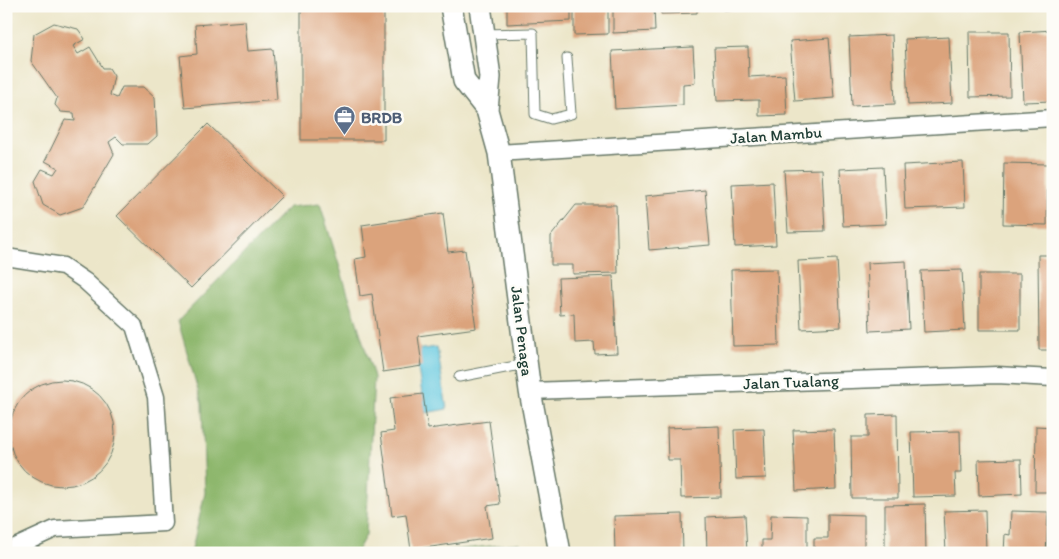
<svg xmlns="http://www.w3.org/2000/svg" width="1059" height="559" font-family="Itim,sans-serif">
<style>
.forest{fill:#8eb76d;stroke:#567a50}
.water{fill:#61c7df;stroke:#40828a}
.building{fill:#dba37c}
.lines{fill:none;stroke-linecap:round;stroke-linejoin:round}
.service-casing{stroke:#677868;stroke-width:11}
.minor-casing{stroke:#677868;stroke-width:19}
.tertiary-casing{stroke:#677868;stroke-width:24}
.service{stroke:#fff;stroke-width:9}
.minor{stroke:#fff;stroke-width:16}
.tertiary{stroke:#fff;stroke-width:21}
.labels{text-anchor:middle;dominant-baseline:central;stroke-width:5;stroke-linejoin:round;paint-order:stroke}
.service-label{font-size:16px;font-weight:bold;fill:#4e5e75;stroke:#fdfcf7;text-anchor:start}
.street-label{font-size:16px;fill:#1f3d34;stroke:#fdfcf7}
</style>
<rect width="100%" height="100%" fill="#fdfcf7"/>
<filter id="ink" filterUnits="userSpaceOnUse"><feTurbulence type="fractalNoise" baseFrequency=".02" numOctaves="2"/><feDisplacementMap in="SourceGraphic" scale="10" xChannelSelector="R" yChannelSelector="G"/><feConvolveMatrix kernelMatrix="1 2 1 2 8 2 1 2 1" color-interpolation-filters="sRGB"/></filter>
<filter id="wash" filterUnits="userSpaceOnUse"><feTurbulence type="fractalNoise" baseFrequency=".0096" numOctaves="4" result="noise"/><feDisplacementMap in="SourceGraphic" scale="20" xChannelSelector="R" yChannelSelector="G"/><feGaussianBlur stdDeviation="1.12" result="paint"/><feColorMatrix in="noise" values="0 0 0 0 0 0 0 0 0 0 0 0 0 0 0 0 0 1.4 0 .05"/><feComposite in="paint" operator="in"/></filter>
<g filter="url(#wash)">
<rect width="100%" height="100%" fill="#ece6c9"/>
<path class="forest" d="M320,204L374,377L366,535L356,553H191L205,493L202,404L178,321L289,207Z
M519,543L521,553H426Z"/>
<path class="water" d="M437,347L447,409L425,413L415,350Z"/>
<g id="blocks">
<path class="building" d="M301,6H384V140H301Z
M507,6H571V21L507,24Z
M574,6H608V34L574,35Z
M613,6H654L655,31L613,33Z
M661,6H697V13L661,14Z
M724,6H758V8L724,10Z
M245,21L248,51L273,49L277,100L185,108L180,56L197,54L195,25Z
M54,23L78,29L85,39L73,46L78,54L90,47L103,68H109L114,76L110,95L117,98L122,87H144L155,97L157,136L148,144H123L116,137L109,142L114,154L83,207L60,215L43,205L35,181L42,169L54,174L58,168L45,161L65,120L75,121L74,113L61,112L55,105L57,98L31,61L34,34Z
M1053,30V101L1023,102L1020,32Z
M969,32H1009L1010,96L970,97Z
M892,35L895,104L852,106L849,37Z
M949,37L952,103L908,105L905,39Z
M829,38L834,98L795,101L790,41Z
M693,47L695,83L683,84V105L615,109L612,51Z
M748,47L749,77L785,75L787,115L759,116V100L717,101L714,48Z
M208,124L282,196L191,288L117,216Z
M963,162L965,207L905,209L903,165Z
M1004,163L1048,164L1047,225L1003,224Z
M883,167L886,224L843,226L840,169Z
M822,169L825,231L788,232L784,170Z
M773,182L776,245L735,247L732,184Z
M705,190L710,245L649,250L645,196Z
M576,205H616L618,273L573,274V265H551V236Z
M443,213L448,252L465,250L476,328L418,336L422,366L383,372L372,294L360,296L355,259L366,257L362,225Z
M1038,255H1053V350H1039Z
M837,259L841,327L801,329L798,261Z
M906,261L909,329L870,331L867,263Z
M777,269L779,345L733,346L731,270Z
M962,270L965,330L924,332L921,271Z
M979,274H1020V330H979Z
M613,276L617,353L595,354L594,342L575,343L574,314L560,315L558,278Z
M9 433a53 53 0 1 1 106 0a53 53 0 1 1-106 0Z
M423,394L428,429L489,421L500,504L487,506L492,538L411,550L406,514L392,516L381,433L394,431L390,398Z
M897,414L898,498H852L851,437H868V415Z
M719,426L721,497L681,498L680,460H668L667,428Z
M1036,426L1053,427V492H1035Z
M764,429L766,478L736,479L734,430Z
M834,429L836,489L796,491L793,430Z
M960,431L961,473H955L956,496L913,497L911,432Z
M1021,459L1022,494L979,496L978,460Z
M925,504L926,553H885V505Z
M985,510L986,553H946L944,511Z
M1011,511L1048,512L1046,553H1004L1005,534L1010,535Z
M682,514L683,553H615L614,516Z
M828,514L864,515V553H814V538H828Z
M745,515L747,553H707L706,517Z
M771,515L807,516V553H762V540H770Z"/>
</g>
</g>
<g filter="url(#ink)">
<use href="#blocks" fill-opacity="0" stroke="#677868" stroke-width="1"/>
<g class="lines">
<defs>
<path id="service" d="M484,34L533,33L535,114L551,119L571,114L567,58
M459,377L526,364"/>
<path id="minor" d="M499,153L1053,118
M6,257L63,266L85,281L134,326L156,397L164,523L55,529L11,549L8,553
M530,391L997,375L1053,378"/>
<path id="tertiary" d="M451,6L464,81L487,110
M480,6L490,77L487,110L499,153L530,391L560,553"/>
</defs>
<use href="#service" class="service-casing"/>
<use href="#minor" class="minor-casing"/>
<use href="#tertiary" class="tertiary-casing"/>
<use href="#service" class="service"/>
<use href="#minor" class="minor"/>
<use href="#tertiary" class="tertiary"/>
</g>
</g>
<defs>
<symbol id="office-pin" viewBox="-11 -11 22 30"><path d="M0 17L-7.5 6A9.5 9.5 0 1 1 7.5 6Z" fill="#5c6f8a" stroke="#fdfcf7"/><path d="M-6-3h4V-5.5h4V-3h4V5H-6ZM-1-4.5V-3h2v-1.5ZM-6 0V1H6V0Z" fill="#fff"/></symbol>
</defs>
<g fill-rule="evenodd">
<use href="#office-pin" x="332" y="104" width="25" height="34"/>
</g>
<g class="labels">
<g class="service-label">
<text x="361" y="117">BRDB</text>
</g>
<g class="street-label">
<text transform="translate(776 135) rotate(-4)">Jalan Mambu</text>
<text transform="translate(522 331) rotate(83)">Jalan Penaga</text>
<text transform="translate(791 382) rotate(-2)">Jalan Tualang</text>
</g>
</g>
<rect width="1059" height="559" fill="none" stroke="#fdfcf7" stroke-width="25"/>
</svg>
